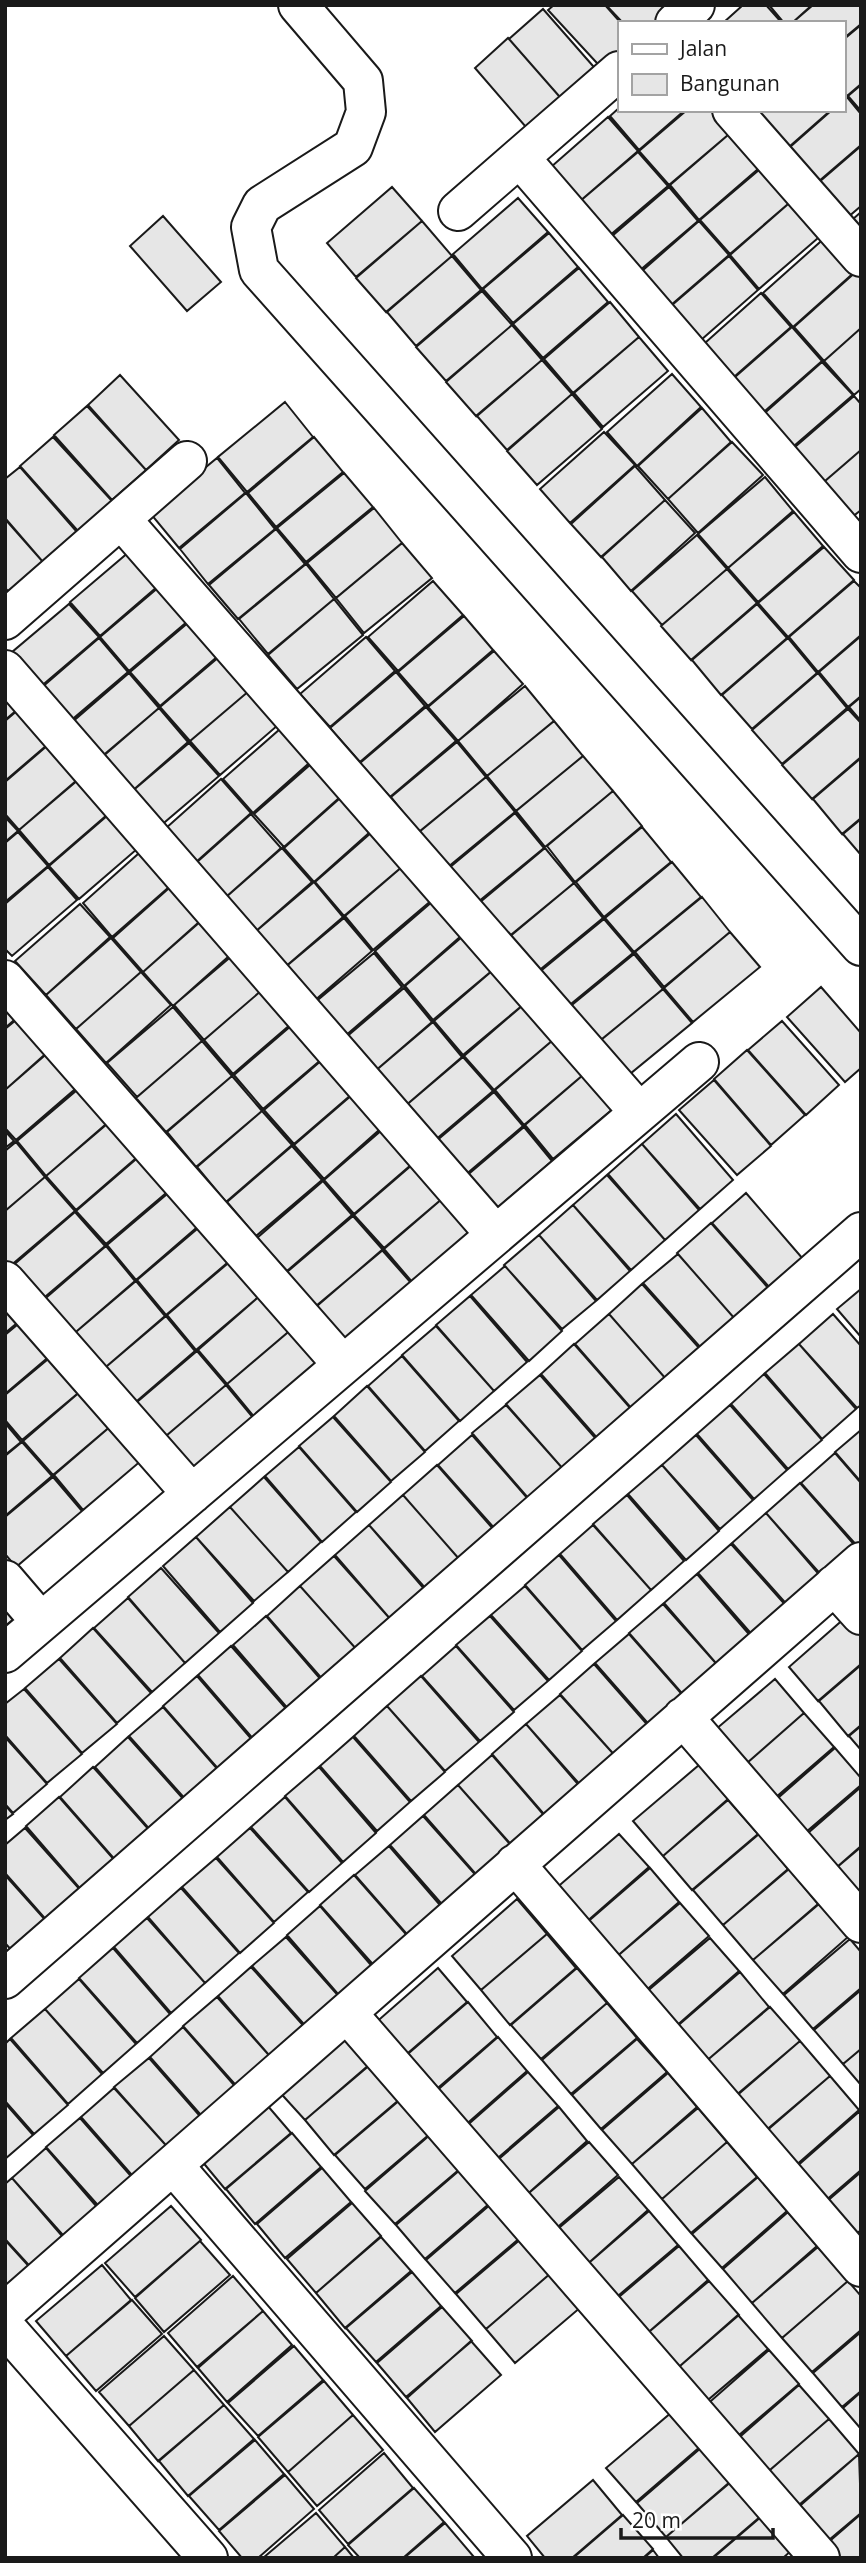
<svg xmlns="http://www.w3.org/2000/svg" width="866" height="2563" font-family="'Open Sans',sans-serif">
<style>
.building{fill:#e6e6e6;stroke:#1a1a1a;stroke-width:2}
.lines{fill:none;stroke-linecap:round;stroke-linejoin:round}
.minor-casing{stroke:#1a1a1a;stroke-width:42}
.minor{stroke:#fff;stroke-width:38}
</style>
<rect width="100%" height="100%" fill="#fff"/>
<path class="building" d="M554,5H605L621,23H619V64L608,75L548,10Z
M606,5H668L663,23H623Z
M743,5H766L782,23H723Z
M769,5H812L792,23H784Z
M813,5H861V24L843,39V23H792Z
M543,9L600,74L566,104L509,39Z
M861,25V84L847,96L843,92V40Z
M508,38L566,104L532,134L475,68Z
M861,85V111L848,96Z
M847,97L861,114V145L811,188L781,155L832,110H843V101Z
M619,108V110H685L639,150L610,116Z
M687,110H719L735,129L669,185L639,151Z
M762,110H831L781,154L751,120Z
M608,117L638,151L572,208L543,174Z
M735,129L765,163L699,220L670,185Z
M861,146V206L841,223L811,189Z
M638,152L668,186L602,242L572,208Z
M766,164L795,198L730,254L700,220Z
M392,187L422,221L356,277L327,243Z
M669,187L698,221L632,277L604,243Z
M518,198L548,232L482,289L453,254Z
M795,198L825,232L759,289L730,255Z
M861,212V246L844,227Z
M163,216L221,282L187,311L130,246Z
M422,221L452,256L386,312L356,278Z
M699,221L729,255L663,312L634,278Z
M549,233L578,267L513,323L483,289Z
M828,235L858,269L793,327L763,293Z
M452,256L481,290L416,346L387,312Z
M729,256L758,290L693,347L664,312Z
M579,268L608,302L543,358L513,324Z
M858,270L861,272V328L824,361L794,327Z
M482,291L512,325L446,381L416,347Z
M761,293L791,327L726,384L696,351Z
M610,302L639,337L573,393L544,359Z
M512,325L542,360L476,416L446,382Z
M792,327L822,361L757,418L727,384Z
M861,328V389L854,395L824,361Z
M639,337L668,371L603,427L574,393Z
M542,360L572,394L507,450L477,416Z
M822,362L853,395L787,452L758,419Z
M672,374L701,407L637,466L607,432Z
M120,375L179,440L146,470L88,405Z
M572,394L602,429L537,485L507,451Z
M854,396L861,404V450L818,487L788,453Z
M285,402L313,437L247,492L218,457Z
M87,406L146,470L112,500L54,435Z
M702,408L731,442L668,499L638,466Z
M604,432L635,465L570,523L540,489Z
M53,437L112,501L78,531L20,466Z
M314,437L343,472L276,527L248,493Z
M732,442L763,475L698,533L668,499Z
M861,450V510L847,521L818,487Z
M217,458L245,493L179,548L150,513Z
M635,466L665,500L601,557L571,524Z
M20,467L77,532L43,562L5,518V479Z
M344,473L373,507L306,562L277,528Z
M765,477L793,511L728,568L698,534Z
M246,493L275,529L208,584L180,549Z
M665,500L695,533L631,591L602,557Z
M374,508L402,543L336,598L307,563Z
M794,512L823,546L758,602L728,568Z
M5,519L43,562L9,592L5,588Z
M276,529L305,564L238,619L209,585Z
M697,535L727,569L662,625L632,591Z
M402,543L432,578L364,633L336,598Z
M136,546L165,580L100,636L70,602Z
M824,547L854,580L788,637L758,603Z
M306,564L334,599L268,654L239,619Z
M727,569L757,603L691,660L661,626Z
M166,581L195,615L129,671L100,637Z
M433,581L463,615L398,671L368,637Z
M854,581L861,588V635L818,672L789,637Z
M334,599L363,635L297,689L268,655Z
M69,604L99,637L32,694L5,658Z
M757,604L787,638L721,695L692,660Z
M196,616L225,650L160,706L130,672Z
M464,616L493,650L428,706L398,672Z
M861,636V696L848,707L819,672Z
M366,637L395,671L330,727L300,694Z
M99,638L128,672L62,728L33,695Z
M788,638L817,673L752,729L722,695Z
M226,651L256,685L190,741L160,707Z
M494,651L523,684L458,741L428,707Z
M396,672L425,706L360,762L330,728Z
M129,673L159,708L93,764L63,730Z
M818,673L847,708L782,764L752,730Z
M5,681L24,704L5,720Z
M256,685L285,719L220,775L190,741Z
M525,686L554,721L487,776L458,741Z
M861,697V721L849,707Z
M25,704L54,739L5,781V721Z
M426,707L456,741L390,797L360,763Z
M159,708L188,742L123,799L94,764Z
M848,709L861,723V757L812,799L782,765Z
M554,721L583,756L516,811L487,776Z
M288,722L317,756L253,813L223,779Z
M55,739L84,774L19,830L5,814V782Z
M457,742L486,777L419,832L391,797Z
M189,743L219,776L152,833L123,799Z
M583,756L613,791L545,847L516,811Z
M319,757L348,790L284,847L254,814Z
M861,758V818L842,834L813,799Z
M85,774L115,808L49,865L19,830Z
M486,777L515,812L448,867L419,832Z
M221,779L251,813L186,871L156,837Z
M348,791L379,824L314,882L284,848Z
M613,791L642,826L575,882L547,846Z
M115,809L144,843L79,899L49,866Z
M515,813L544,848L478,902L449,868Z
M251,814L281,848L217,905L187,871Z
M5,817L18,831L5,842Z
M861,819V855L843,834Z
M380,825L410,860L344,916L315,882Z
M642,827L671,862L604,917L576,882Z
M18,832L48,866L5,902V843Z
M147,846L177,880L112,937L83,903Z
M282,848L312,882L247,939L217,905Z
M545,848L574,883L507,938L479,903Z
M410,860L439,894L373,950L345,916Z
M672,862L701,897L634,952L605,918Z
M48,867L77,900L12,956L5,949V904Z
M177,881L208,914L143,972L113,938Z
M314,882L343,917L277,974L247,939Z
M574,883L603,918L536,973L508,938Z
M440,895L469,929L404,986L375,951Z
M702,897L730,932L664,987L635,952Z
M80,904L110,937L46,995L15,961Z
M209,914L238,948L173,1006L143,972Z
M344,918L372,951L306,1008L277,974Z
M604,919L633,953L566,1008L537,974Z
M470,930L500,964L433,1020L405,986Z
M730,932L760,967L693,1022L664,988Z
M111,938L141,972L76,1029L46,995Z
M240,949L269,984L204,1040L174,1005Z
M374,953L402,987L337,1043L307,1009Z
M634,954L663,989L596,1044L567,1009Z
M500,964L530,999L463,1055L434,1021Z
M141,972L171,1005L106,1063L76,1029Z
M269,984L298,1018L233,1074L204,1040Z
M821,987L861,1033V1068L845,1082L787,1017Z
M404,988L432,1022L367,1078L338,1044Z
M663,989L692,1023L625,1078L596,1044Z
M5,999L20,1015L5,1028Z
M530,999L560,1034L494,1090L464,1056Z
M173,1007L202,1041L137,1097L107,1063Z
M21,1016L51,1049L5,1090V1029Z
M299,1019L329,1053L263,1109L234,1075Z
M782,1021L839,1085L806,1115L748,1050Z
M433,1022L462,1057L397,1113L367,1078Z
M560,1034L590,1069L524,1125L495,1090Z
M202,1041L232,1076L166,1132L136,1098Z
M51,1050L81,1084L16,1140L5,1128V1090Z
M747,1050L805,1115L771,1145L714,1079Z
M330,1053L359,1088L294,1144L264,1110Z
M463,1057L493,1091L427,1147L397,1113Z
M590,1069L620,1103L553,1159L525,1125Z
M232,1076L262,1111L196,1167L167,1132Z
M714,1080L771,1146L737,1175L679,1110Z
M83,1085L113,1119L46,1176L17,1141Z
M360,1088L388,1122L324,1179L294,1145Z
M494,1092L523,1126L457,1182L428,1148Z
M262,1111L292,1145L226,1202L197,1167Z
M676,1114L733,1180L700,1209L642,1144Z
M112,1119L142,1153L76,1210L46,1176Z
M390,1123L419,1158L354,1214L324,1180Z
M524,1127L552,1161L487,1217L458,1183Z
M5,1131L14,1141L5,1148Z
M16,1142L45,1177L5,1211V1151Z
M642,1144L699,1210L665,1240L608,1174Z
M292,1146L322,1180L256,1236L227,1202Z
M142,1154L172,1188L106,1244L76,1211Z
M420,1158L450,1192L384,1248L354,1215Z
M607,1175L665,1240L631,1270L573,1205Z
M45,1177L75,1211L9,1267L5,1263V1211Z
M323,1181L352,1215L287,1271L257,1238Z
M173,1189L202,1223L136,1280L107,1245Z
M450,1192L479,1227L413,1283L384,1249Z
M746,1193L803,1259L770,1288L712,1223Z
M573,1205L630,1271L597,1300L539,1235Z
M75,1212L105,1246L39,1302L10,1268Z
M353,1216L383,1250L316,1306L287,1272Z
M711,1223L769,1289L735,1319L677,1253Z
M203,1224L233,1258L166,1315L137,1280Z
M539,1235L596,1301L562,1329L504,1265Z
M106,1246L135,1281L70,1337L40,1303Z
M382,1250L412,1284L346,1341L317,1306Z
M678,1254L735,1319L701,1348L643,1283Z
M233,1259L263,1293L196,1350L167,1315Z
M505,1266L562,1331L529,1361L471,1295Z
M136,1281L165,1316L100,1372L70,1337Z
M642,1284L700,1349L666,1379L609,1314Z
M5,1287L28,1314L5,1333Z
M861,1289V1337L837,1309Z
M263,1293L293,1328L227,1384L198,1350Z
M470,1296L527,1362L494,1391L436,1325Z
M609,1314L666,1379L632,1409L575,1344Z
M833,1314L861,1346V1405L857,1408L799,1344Z
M29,1315L58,1349L5,1394V1335Z
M166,1316L195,1351L130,1407L100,1372Z
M436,1326L494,1391L460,1421L402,1355Z
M293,1328L322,1362L256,1419L227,1384Z
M574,1344L632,1410L598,1439L541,1374Z
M799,1344L856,1409L822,1439L765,1373Z
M59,1350L89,1384L22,1440L5,1420V1395Z
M197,1351L226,1385L160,1441L130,1408Z
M402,1356L459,1421L425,1451L368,1386Z
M764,1374L822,1440L788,1469L731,1404Z
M540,1375L597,1440L564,1470L506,1404Z
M89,1384L119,1419L53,1475L23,1441Z
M226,1385L255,1420L190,1476L160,1441Z
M367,1386L425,1452L391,1481L334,1416Z
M506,1405L564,1470L529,1499L472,1433Z
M730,1405L787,1470L754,1499L697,1434Z
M333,1417L391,1482L357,1512L299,1446Z
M119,1419L149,1454L83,1510L54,1475Z
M5,1423L21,1442L5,1455Z
M861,1430V1482L835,1452Z
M472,1435L529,1500L496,1530L438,1465Z
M696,1435L753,1500L720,1529L662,1465Z
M22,1442L52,1476L5,1516V1456Z
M299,1447L356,1512L322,1542L265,1476Z
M835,1453L861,1483V1546L859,1548L801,1483Z
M437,1465L494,1530L460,1560L403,1495Z
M662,1465L719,1531L686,1560L628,1494Z
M53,1477L82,1511L16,1567L5,1554V1517Z
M264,1477L321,1542L288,1572L230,1507Z
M800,1483L858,1549L824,1578L766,1513Z
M403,1495L460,1560L427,1590L369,1525Z
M627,1495L684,1561L651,1590L593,1524Z
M230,1507L288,1572L254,1601L196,1537Z
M766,1513L823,1579L790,1608L732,1543Z
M369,1525L426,1591L392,1621L335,1555Z
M593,1525L651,1590L617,1620L560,1554Z
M196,1537L253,1603L220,1632L163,1566Z
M731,1544L789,1609L755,1638L698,1573Z
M559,1555L616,1621L582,1650L525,1585Z
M334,1556L392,1621L358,1651L300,1586Z
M161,1568L219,1633L185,1663L128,1597Z
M697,1574L754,1640L721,1669L664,1603Z
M300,1586L358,1651L324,1681L267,1616Z
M525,1586L582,1651L549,1680L491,1615Z
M128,1598L185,1663L152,1692L94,1628Z
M663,1604L721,1669L687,1699L629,1633Z
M5,1606L15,1618L5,1626Z
M854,1610L861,1618V1664L818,1701L789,1667Z
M266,1616L323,1682L290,1711L233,1645Z
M490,1616L548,1681L514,1710L456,1645Z
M93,1628L151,1693L117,1723L60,1658Z
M629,1634L687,1700L653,1729L595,1663Z
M231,1646L289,1712L255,1741L198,1675Z
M456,1646L514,1712L480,1741L422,1676Z
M59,1659L117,1724L82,1753L25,1688Z
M594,1664L652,1730L618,1759L560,1694Z
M861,1665V1725L848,1736L819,1701Z
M197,1676L254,1742L221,1772L163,1706Z
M421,1676L479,1742L445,1771L387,1706Z
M775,1679L804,1713L739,1770L709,1735Z
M24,1689L82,1754L47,1783L5,1735V1704Z
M560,1695L618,1759L584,1789L526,1724Z
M387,1706L445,1772L411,1801L354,1736Z
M163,1707L220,1772L187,1801L129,1736Z
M804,1713L834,1747L768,1804L739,1770Z
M526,1724L583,1790L549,1820L492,1754Z
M861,1726V1750L849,1736Z
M5,1737L47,1784L13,1813L5,1804Z
M128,1737L186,1802L152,1832L95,1767Z
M353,1737L410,1802L377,1831L320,1766Z
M835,1748L861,1778V1785L799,1838L770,1805Z
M492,1755L549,1821L516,1850L458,1785Z
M699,1765L728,1799L663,1856L633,1821Z
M93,1767L151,1832L117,1862L60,1797Z
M319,1767L376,1833L343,1862L285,1796Z
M458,1785L515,1850L481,1880L424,1815Z
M861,1787V1846L829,1874L800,1840Z
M59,1797L117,1863L83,1892L26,1826Z
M285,1797L342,1863L309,1892L251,1827Z
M728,1800L758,1834L692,1890L663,1856Z
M5,1805L13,1814L5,1820Z
M423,1816L481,1881L447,1910L390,1845Z
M25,1828L83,1893L49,1923L5,1873V1845Z
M250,1828L308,1892L274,1922L217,1857Z
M619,1834L649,1867L584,1924L554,1890Z
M759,1834L788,1869L723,1925L693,1890Z
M389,1846L446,1912L412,1940L355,1875Z
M861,1847V1907L829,1874Z
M216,1858L274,1923L240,1953L182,1887Z
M650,1868L679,1902L614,1959L584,1925Z
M789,1869L818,1904L753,1960L723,1925Z
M5,1875L48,1923L14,1953L5,1943Z
M354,1875L412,1941L378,1970L320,1905Z
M181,1888L239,1953L205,1983L148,1917Z
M517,1899L547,1934L481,1990L452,1956Z
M680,1903L709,1936L643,1993L614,1959Z
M819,1904L848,1937L783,1994L753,1960Z
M320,1906L377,1972L344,2001L287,1935Z
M147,1918L205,1983L171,2013L114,1947Z
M547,1934L576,1968L510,2025L481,1990Z
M286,1937L343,2001L310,2031L252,1966Z
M710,1938L739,1971L674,2028L644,1994Z
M850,1939L861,1952V1988L813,2029L784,1995Z
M113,1948L170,2014L137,2043L79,1978Z
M251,1967L309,2032L275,2062L218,1996Z
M438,1968L467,2002L401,2059L373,2025Z
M577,1968L607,2003L541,2059L511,2025Z
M740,1972L769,2007L704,2063L674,2029Z
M79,1979L136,2044L103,2073L45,2009Z
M861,1990V2049L843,2064L814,2030Z
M217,1997L275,2062L241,2091L183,2026Z
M468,2002L497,2037L432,2093L402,2059Z
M607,2003L637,2038L571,2094L542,2060Z
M770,2007L800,2041L734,2097L704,2063Z
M45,2009L102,2074L68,2104L11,2038Z
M183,2027L241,2093L207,2122L150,2057Z
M341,2030L370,2064L305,2120L275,2087Z
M498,2037L527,2071L462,2128L433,2094Z
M10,2039L68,2105L34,2134L5,2101V2044Z
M637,2039L667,2072L601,2129L572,2095Z
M800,2041L830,2076L764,2132L734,2098Z
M861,2049V2085L843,2064Z
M149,2058L206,2123L172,2152L114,2087Z
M371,2064L400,2099L334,2155L305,2120Z
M528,2072L558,2106L492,2163L463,2129Z
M668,2073L697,2107L632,2164L602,2130Z
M830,2076L859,2110L794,2167L764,2133Z
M114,2088L172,2152L138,2182L81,2117Z
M261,2098L291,2133L225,2189L196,2154Z
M401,2099L431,2133L365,2189L335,2155Z
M5,2103L33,2135L5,2159Z
M559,2107L587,2141L523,2198L493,2164Z
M698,2108L727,2142L662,2199L632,2164Z
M860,2111L861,2170L824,2202L795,2168Z
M80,2118L137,2183L104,2212L46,2147Z
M292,2133L321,2167L255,2224L226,2189Z
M431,2134L461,2168L395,2224L365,2191Z
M589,2142L618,2175L552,2232L523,2198Z
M727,2142L757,2177L691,2233L662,2199Z
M46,2148L103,2214L70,2243L12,2178Z
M322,2168L351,2202L285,2258L257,2224Z
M461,2169L490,2203L425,2259L396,2225Z
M861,2172V2230L854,2236L825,2203Z
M619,2177L648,2210L583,2268L553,2233Z
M758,2177L787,2211L722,2268L692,2234Z
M12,2178L69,2244L36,2273L5,2239V2184Z
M352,2203L381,2236L316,2293L287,2259Z
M491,2204L521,2237L455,2293L426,2260Z
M171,2206L201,2240L135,2297L105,2263Z
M649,2211L678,2245L612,2301L583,2268Z
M788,2212L817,2246L752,2303L723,2269Z
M381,2237L411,2271L345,2328L316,2293Z
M522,2238L551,2273L486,2329L456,2294Z
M5,2240L35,2273L5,2300Z
M200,2241L230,2275L164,2332L135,2298Z
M679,2246L708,2280L643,2337L613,2302Z
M818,2247L848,2281L782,2338L752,2303Z
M102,2265L131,2300L66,2356L36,2321Z
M412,2272L441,2306L376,2362L346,2328Z
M551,2273L581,2307L515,2363L486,2329Z
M233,2276L263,2311L197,2367L168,2333Z
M709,2281L739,2315L673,2372L643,2337Z
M848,2281L861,2296V2330L812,2372L782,2338Z
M132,2300L162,2334L96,2391L66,2356Z
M442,2307L472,2341L406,2397L377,2363Z
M263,2311L292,2345L227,2402L198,2368Z
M738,2315L768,2349L702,2405L673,2372Z
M861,2332V2391L842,2407L813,2373Z
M164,2336L194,2370L129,2426L99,2392Z
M471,2341L501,2375L435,2432L407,2398Z
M294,2346L323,2380L258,2436L228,2403Z
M769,2350L799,2384L732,2441L704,2407Z
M194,2370L224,2405L158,2461L129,2426Z
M324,2381L353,2415L288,2472L258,2437Z
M799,2385L829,2419L763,2476L734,2442Z
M861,2392V2429L843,2408Z
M224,2405L254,2439L188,2496L159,2461Z
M672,2412L701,2446L636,2502L606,2468Z
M353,2415L383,2450L317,2506L288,2472Z
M829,2419L859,2454L793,2510L763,2476Z
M255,2440L284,2474L219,2530L189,2496Z
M702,2447L731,2481L666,2537L637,2503Z
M384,2453L413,2488L348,2544L319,2510Z
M859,2454L861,2513L823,2545L794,2511Z
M285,2475L314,2509L258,2558H242L219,2531Z
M593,2480L622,2515L572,2558H545L527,2536Z
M732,2481L761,2516L712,2558H683L666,2537Z
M414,2488L444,2522L403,2558H360L348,2545Z
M316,2513L345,2547L333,2558H263Z
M861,2514V2558H834L824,2546Z
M623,2515L653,2549L643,2558H573Z
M762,2516L792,2550L783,2558H713Z
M445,2523L474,2557L404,2558Z
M345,2547L354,2558H333Z
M653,2550L659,2558H644Z"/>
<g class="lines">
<defs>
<path id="minor" d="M298,5L363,81L366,112L353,147L262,205L251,227L259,270L861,946
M675,23L695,5
M732,110L861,257
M520,158L861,553
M458,211L619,71
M121,519L639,1112
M5,620L187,461
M5,670L496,1235
M5,980L343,1365
M5,1281L192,1494
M5,1580L41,1622
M834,1585L861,1615
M5,1653L699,1062
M683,1717L861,1923
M515,1864L861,2267
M5,1979L861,1232
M347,2013L820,2558
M173,2165L512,2558
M5,2312L861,1562
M5,2327L208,2558"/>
</defs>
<use href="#minor" class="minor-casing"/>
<use href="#minor" class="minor"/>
</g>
<rect width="866" height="2563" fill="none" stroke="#1a1a1a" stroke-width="14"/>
<rect x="618" y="21" width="228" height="91" fill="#ffffff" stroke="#a3a3a3" stroke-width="2"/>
<rect x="632" y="44" width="35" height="10" fill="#ffffff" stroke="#a3a3a3" stroke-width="2"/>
<text x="680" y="56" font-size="21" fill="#1a1a1a">Jalan</text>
<rect x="632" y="74" width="35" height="21" fill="#e6e6e6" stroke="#a3a3a3" stroke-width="2"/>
<text x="680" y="91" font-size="21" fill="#1a1a1a">Bangunan</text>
<path d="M621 2528v10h152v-10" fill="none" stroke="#1a1a1a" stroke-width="3.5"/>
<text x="632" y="2528" font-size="21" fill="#1a1a1a" stroke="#ffffff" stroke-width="5" paint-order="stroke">20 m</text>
</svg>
